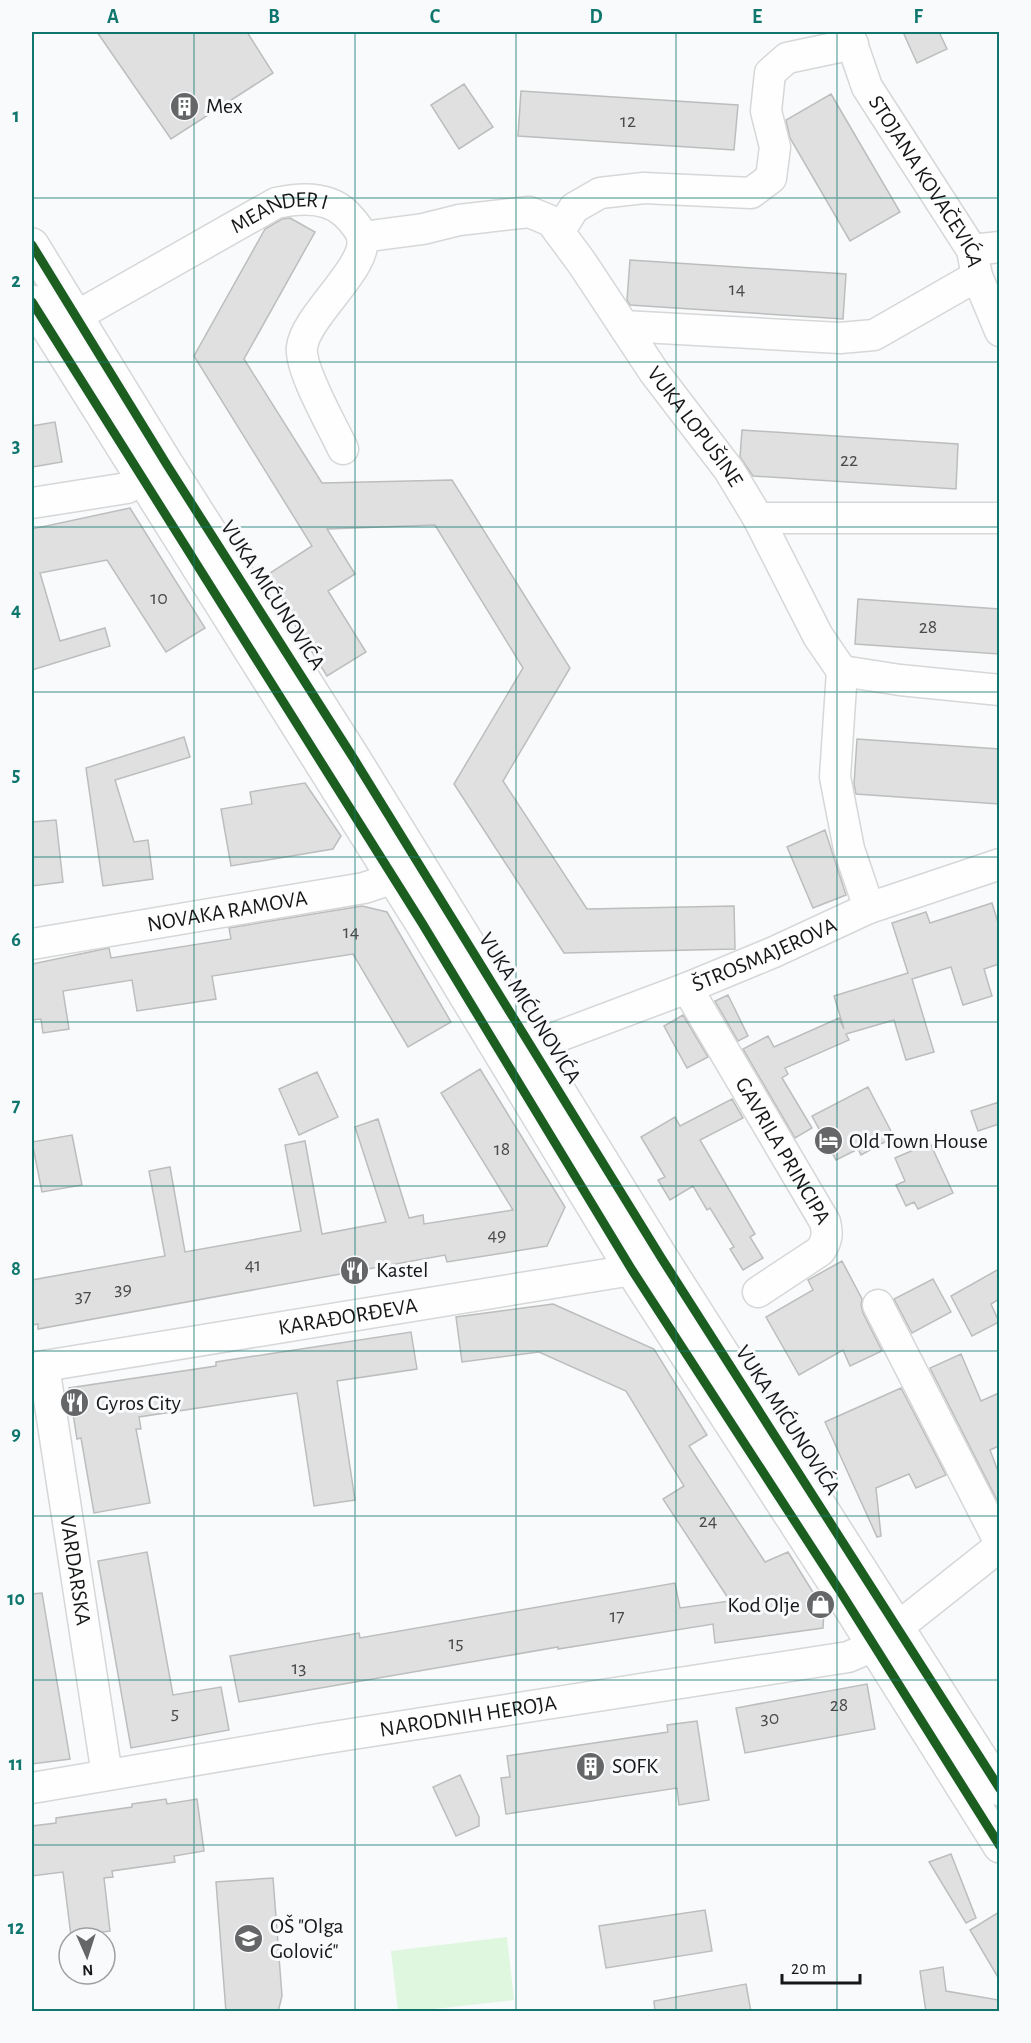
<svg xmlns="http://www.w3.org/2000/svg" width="1031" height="2043" font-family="'Alegreya Sans',sans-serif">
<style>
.green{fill:#dff6df}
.building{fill:#e0e0e1;stroke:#bcbdbd;stroke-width:1.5}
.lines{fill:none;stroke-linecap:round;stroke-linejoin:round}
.minor-casing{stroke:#d6d7d8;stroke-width:33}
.major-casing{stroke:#d6d7d8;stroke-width:36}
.minor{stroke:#fefefe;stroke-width:30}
.major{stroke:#fefefe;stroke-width:33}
.cycleway-casing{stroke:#f8fafc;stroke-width:13}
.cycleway{stroke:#1b5e20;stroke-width:9}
.grid{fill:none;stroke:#0f766e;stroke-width:1.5;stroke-opacity:0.55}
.labels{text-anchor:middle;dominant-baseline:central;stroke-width:6;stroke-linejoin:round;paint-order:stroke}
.number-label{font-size:20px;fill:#4a4a4b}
.poi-label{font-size:22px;fill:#161718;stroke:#f8fafc;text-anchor:start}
.street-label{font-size:22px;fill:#161718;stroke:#f8fafc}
.neatline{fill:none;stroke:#0f766e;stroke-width:2}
.grid-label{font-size:20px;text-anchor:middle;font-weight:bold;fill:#0f766e}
</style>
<rect width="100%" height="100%" fill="#f9fafb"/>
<path class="green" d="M507,1937L514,2000L416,2011H398L391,1951Z"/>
<path class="building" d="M97,32H247L273,73L171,139Z
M903,32H939L947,49L917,63Z
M464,84L493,127L459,149L431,105Z
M521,91L738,105L734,150L518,136Z
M831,94L900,212L850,241L790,138L786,120Z
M290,218L315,232L244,359L322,483L452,480L570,668L503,781L587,909L734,906L735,949L564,953L454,784L523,668L435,525L327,529L355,574L328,591L366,652L327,676L292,620L294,619L267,575L312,546L194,356L265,229L282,219Z
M630,260L846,274L843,319L630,305L627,300Z
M55,422L62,462L32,467V426Z
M742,430L958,444L956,489L753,476L740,457Z
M130,508L205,628L166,652L107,560L40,573L60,641L105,628L110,646L32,670V529Z
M858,599L999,609V654L855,644Z
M184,737L190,757L115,780L134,842L148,840L153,879L103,886L86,768Z
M857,739L999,749V804L856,794L854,784Z
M305,783L341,836L333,849L231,866L221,809L252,804L250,792Z
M56,820L63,882L32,886V822Z
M825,830L846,895L813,908L787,847Z
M992,903L999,926V964L984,969L992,996L963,1005L951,967L912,979L934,1052L906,1060L894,1020L846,1034L849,1040L785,1068L788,1074L782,1078L812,1128L795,1138L743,1049L768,1036L774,1047L839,1018L844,1029L834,996L908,973L892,923L926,912L930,923Z
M362,906L387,912L451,1022L408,1047L353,954L212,976L216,999L137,1011L132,980L63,991L69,1029L43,1033L41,1019L32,1020V964L109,948L111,958L231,939L229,928Z
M728,995L748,1036L738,1041L715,1001Z
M683,1015L708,1057L687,1068L664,1026Z
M480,1069L565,1207L547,1246L447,1262L445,1255L38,1329V1324L32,1325V1280L165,1256L149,1171L170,1167L185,1252L301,1231L285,1145L305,1141L322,1234L386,1222L355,1127L378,1119L409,1218L423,1215L424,1224L513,1210L441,1093Z
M317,1072L338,1117L299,1135L279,1089Z
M868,1087L894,1137L861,1155L858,1149L836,1160L812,1116Z
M732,1099L743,1118L700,1140L755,1234L750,1237L763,1258L743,1270L730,1249L734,1247L710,1208L707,1210L693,1186L670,1200L658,1180L665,1177L641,1137L675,1117L680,1126Z
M999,1102V1124L978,1131L971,1111Z
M72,1135L82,1185L42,1192L32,1142Z
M930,1143L953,1193L918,1209L914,1202L906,1206L896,1185L905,1181L895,1158Z
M842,1261L862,1299L861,1305L863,1313L882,1351L850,1366L843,1350L799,1375L766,1317L813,1290L808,1280Z
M999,1269V1299L991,1304L999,1322L972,1336L951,1296Z
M933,1279L951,1312L912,1333L894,1299Z
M553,1304L654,1349L707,1435L689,1446L765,1562L788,1552L824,1610L823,1628L715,1643L713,1624L558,1649V1647L239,1702L230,1656L359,1633L360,1638L675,1583L680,1608L730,1601L663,1499L684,1486L626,1391L539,1352L462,1362L456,1317Z
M411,1332L417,1369L337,1381L355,1500L314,1506L297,1393L139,1417L141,1429H136L150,1503L94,1513L81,1438L77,1439L69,1388L216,1366V1362Z
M961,1354L981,1401L999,1393V1446L990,1450L999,1474V1504L930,1368Z
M901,1388L946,1475L916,1488L909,1474L876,1488L881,1536L877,1537L825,1422Z
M147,1552L173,1695L221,1687L229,1730L131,1748L98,1561Z
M42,1593L70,1759L32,1764V1594Z
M867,1684L875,1729L745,1753L736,1708Z
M697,1721L709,1800L679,1805L677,1788L506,1814L501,1778L510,1777L507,1756L668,1732L667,1725Z
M460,1775L479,1817V1826L456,1836L433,1787Z
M166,1799L167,1804L197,1799L204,1851L174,1856L175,1862L112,1871L113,1877L104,1878L110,1931L71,1936L63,1872L32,1876V1826L56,1823V1818L132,1807V1804Z
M951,1854L976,1918L966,1923L929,1862Z
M273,1878L282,1996L278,2012H226L216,1882Z
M705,1910L712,1951L606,1968L599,1926Z
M999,1912V1979L970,1930Z
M943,1967L946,1991L999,2000L998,2012H926L920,1971Z
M746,1984L751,2012H655L654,2001Z"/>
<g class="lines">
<defs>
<g id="minor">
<path id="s1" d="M848,32L867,87L972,250L977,276L1000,331"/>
<path d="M559,232L574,208L600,193L644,188L751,193L771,178L775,147L766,111L770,73L787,58L853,44"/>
<path id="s2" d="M362,237L423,229L459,220L529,212L551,221L582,263L654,372L729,470L758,518L818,636L842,671L900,680L1000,690"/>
<path d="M972,250L1000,247"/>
<path id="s3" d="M75,317L276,203C299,198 328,196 346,214C352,220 359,228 362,236C370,266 306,315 302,347C299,369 333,427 343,449"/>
<path d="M624,326L840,338L874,335L977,276"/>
<path d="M32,503L127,488L163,467"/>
<path d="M758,518H1000"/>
<path d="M842,671L835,777L849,849L869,908"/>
<path id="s4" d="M32,944L364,888L394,878L414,865"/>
<path id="s5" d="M687,988L825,1222C828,1234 827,1241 820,1251L758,1292"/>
<path id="s6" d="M533,1049L554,1038L687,988L774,952L869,908L1000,864"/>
<path d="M878,1305L1000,1543"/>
<path id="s7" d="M44,1366L107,1775"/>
<path id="s8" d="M32,1368L632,1270L652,1262"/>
<path id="s9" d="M32,1788L320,1739L848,1657L874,1646L1000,1546"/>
</g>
<path id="major" d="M32,245L167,465L354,759L662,1259L1000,1789
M32,302L422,923L632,1270L840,1591L1000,1846"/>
</defs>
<use href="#minor" class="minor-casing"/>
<use href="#major" class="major-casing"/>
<use href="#minor" class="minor"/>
<use href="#major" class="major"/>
<defs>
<path id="cycleway" d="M32,245L167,465L354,759L662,1259L1000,1789
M32,302L422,923L632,1270L840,1591L1000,1846"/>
</defs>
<use href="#cycleway" class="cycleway-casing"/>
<use href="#cycleway" class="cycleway"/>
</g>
<path class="grid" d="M194,32V2012M355,32V2012M516,32V2012M676,32V2012M837,32V2012M32,198H1000M32,362H1000M32,527H1000M32,692H1000M32,857H1000M32,1022H1000M32,1186H1000M32,1351H1000M32,1516H1000M32,1680H1000M32,1845H1000"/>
<defs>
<symbol id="building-disc" viewBox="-11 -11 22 22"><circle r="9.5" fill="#656667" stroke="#f8fafc"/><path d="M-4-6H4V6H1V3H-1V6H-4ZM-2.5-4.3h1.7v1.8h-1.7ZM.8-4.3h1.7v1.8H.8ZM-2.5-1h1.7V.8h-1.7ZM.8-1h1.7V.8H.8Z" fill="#fff"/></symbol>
<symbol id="hotel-disc" viewBox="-11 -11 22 22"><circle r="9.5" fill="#656667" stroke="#f8fafc"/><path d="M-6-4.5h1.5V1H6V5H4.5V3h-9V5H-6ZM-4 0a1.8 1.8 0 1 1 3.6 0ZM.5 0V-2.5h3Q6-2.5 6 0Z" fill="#fff"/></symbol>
<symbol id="restaurant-disc" viewBox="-11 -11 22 22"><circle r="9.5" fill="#656667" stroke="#f8fafc"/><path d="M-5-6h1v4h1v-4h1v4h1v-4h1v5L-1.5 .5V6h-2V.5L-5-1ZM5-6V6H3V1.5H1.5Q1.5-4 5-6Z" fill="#fff"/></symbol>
<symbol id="shop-disc" viewBox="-11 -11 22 22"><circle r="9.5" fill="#656667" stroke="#f8fafc"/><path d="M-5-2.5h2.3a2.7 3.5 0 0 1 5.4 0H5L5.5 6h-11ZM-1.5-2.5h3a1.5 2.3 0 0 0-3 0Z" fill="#fff"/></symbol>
<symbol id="school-disc" viewBox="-11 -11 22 22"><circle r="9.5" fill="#656667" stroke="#f8fafc"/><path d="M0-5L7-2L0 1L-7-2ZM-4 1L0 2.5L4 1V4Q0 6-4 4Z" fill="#fff"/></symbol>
</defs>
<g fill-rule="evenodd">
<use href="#building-disc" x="168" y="90" width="33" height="33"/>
<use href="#hotel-disc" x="812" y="1124" width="33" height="33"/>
<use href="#restaurant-disc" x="338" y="1254" width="33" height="33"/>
<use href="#restaurant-disc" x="58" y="1386" width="33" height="33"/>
<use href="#shop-disc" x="804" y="1588" width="33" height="33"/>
<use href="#building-disc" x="574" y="1750" width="33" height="33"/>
<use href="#school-disc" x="232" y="1922" width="33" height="33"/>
</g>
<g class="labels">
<g class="number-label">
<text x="628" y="121">12</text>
<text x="737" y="289">14</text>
<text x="849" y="460">22</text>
<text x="159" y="598">10</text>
<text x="928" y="627">28</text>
<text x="351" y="932">14</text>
<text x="502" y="1149">18</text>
<text x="497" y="1235">49</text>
<text x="253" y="1265">41</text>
<text x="123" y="1289">39</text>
<text x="83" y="1296">37</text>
<text x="708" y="1521">24</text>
<text x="617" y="1616">17</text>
<text x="456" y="1643">15</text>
<text x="299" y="1668">13</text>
<text x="839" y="1705">28</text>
<text x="175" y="1713">5</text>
<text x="770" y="1718">30</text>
</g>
<g class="poi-label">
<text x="206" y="106">Mex</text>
<text x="849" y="1141">Old Town House</text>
<text x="376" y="1270">Kastel</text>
<text x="96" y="1403">Gyros City</text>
<text x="800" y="1605" text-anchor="end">Kod Olje</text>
<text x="612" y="1766">SOFK</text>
<text x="270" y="1926">OŠ "Olga<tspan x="270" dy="25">Golović"</tspan></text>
</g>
<g class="street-label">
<text stroke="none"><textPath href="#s1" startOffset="170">STOJANA KOVAČEVIĆA</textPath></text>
<text stroke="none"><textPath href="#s3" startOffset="232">MEANDER I</textPath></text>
<text stroke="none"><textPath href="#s2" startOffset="444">VUKA LOPUŠINE</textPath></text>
<text transform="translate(273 595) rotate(57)">VUKA MIĆUNOVIĆA</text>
<text stroke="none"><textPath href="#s4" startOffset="198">NOVAKA RAMOVA</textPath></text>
<text stroke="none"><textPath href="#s6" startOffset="250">ŠTROSMAJEROVA</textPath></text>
<text transform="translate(530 1008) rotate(58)">VUKA MIĆUNOVIĆA</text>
<text stroke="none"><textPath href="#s5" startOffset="189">GAVRILA PRINCIPA</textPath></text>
<text stroke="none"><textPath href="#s8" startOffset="320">KARAĐORĐEVA</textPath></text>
<text transform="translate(788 1420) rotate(57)">VUKA MIĆUNOVIĆA</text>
<text stroke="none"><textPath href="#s7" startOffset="207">VARDARSKA</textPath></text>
<text stroke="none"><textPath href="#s9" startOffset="442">NARODNIH HEROJA</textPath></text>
</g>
</g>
<rect width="1031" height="2043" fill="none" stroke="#f8fafc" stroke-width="66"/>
<g transform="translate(87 1956) rotate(177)"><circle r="28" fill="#f8fafc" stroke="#9e9fa1" stroke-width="1.5"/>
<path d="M0-4.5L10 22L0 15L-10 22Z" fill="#656667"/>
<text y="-9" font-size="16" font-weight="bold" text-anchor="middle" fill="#161718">N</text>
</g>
<path d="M782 1974v9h78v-9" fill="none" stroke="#161718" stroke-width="3"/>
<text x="791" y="1974" font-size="18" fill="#161718" stroke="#f8fafc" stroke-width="4.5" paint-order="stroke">20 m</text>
<rect x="33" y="33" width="965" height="1977" class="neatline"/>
<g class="grid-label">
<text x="113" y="23">A</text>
<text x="274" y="23">B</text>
<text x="435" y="23">C</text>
<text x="596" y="23">D</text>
<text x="757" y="23">E</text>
<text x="918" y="23">F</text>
<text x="16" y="122">1</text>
<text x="16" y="287">2</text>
<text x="16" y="452">3</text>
<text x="16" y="616">4</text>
<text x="16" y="781">5</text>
<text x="16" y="946">6</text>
<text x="16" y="1111">7</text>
<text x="16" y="1275">8</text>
<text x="16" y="1440">9</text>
<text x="16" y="1605">10</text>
<text x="16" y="1770">11</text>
<text x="16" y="1934">12</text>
</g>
</svg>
